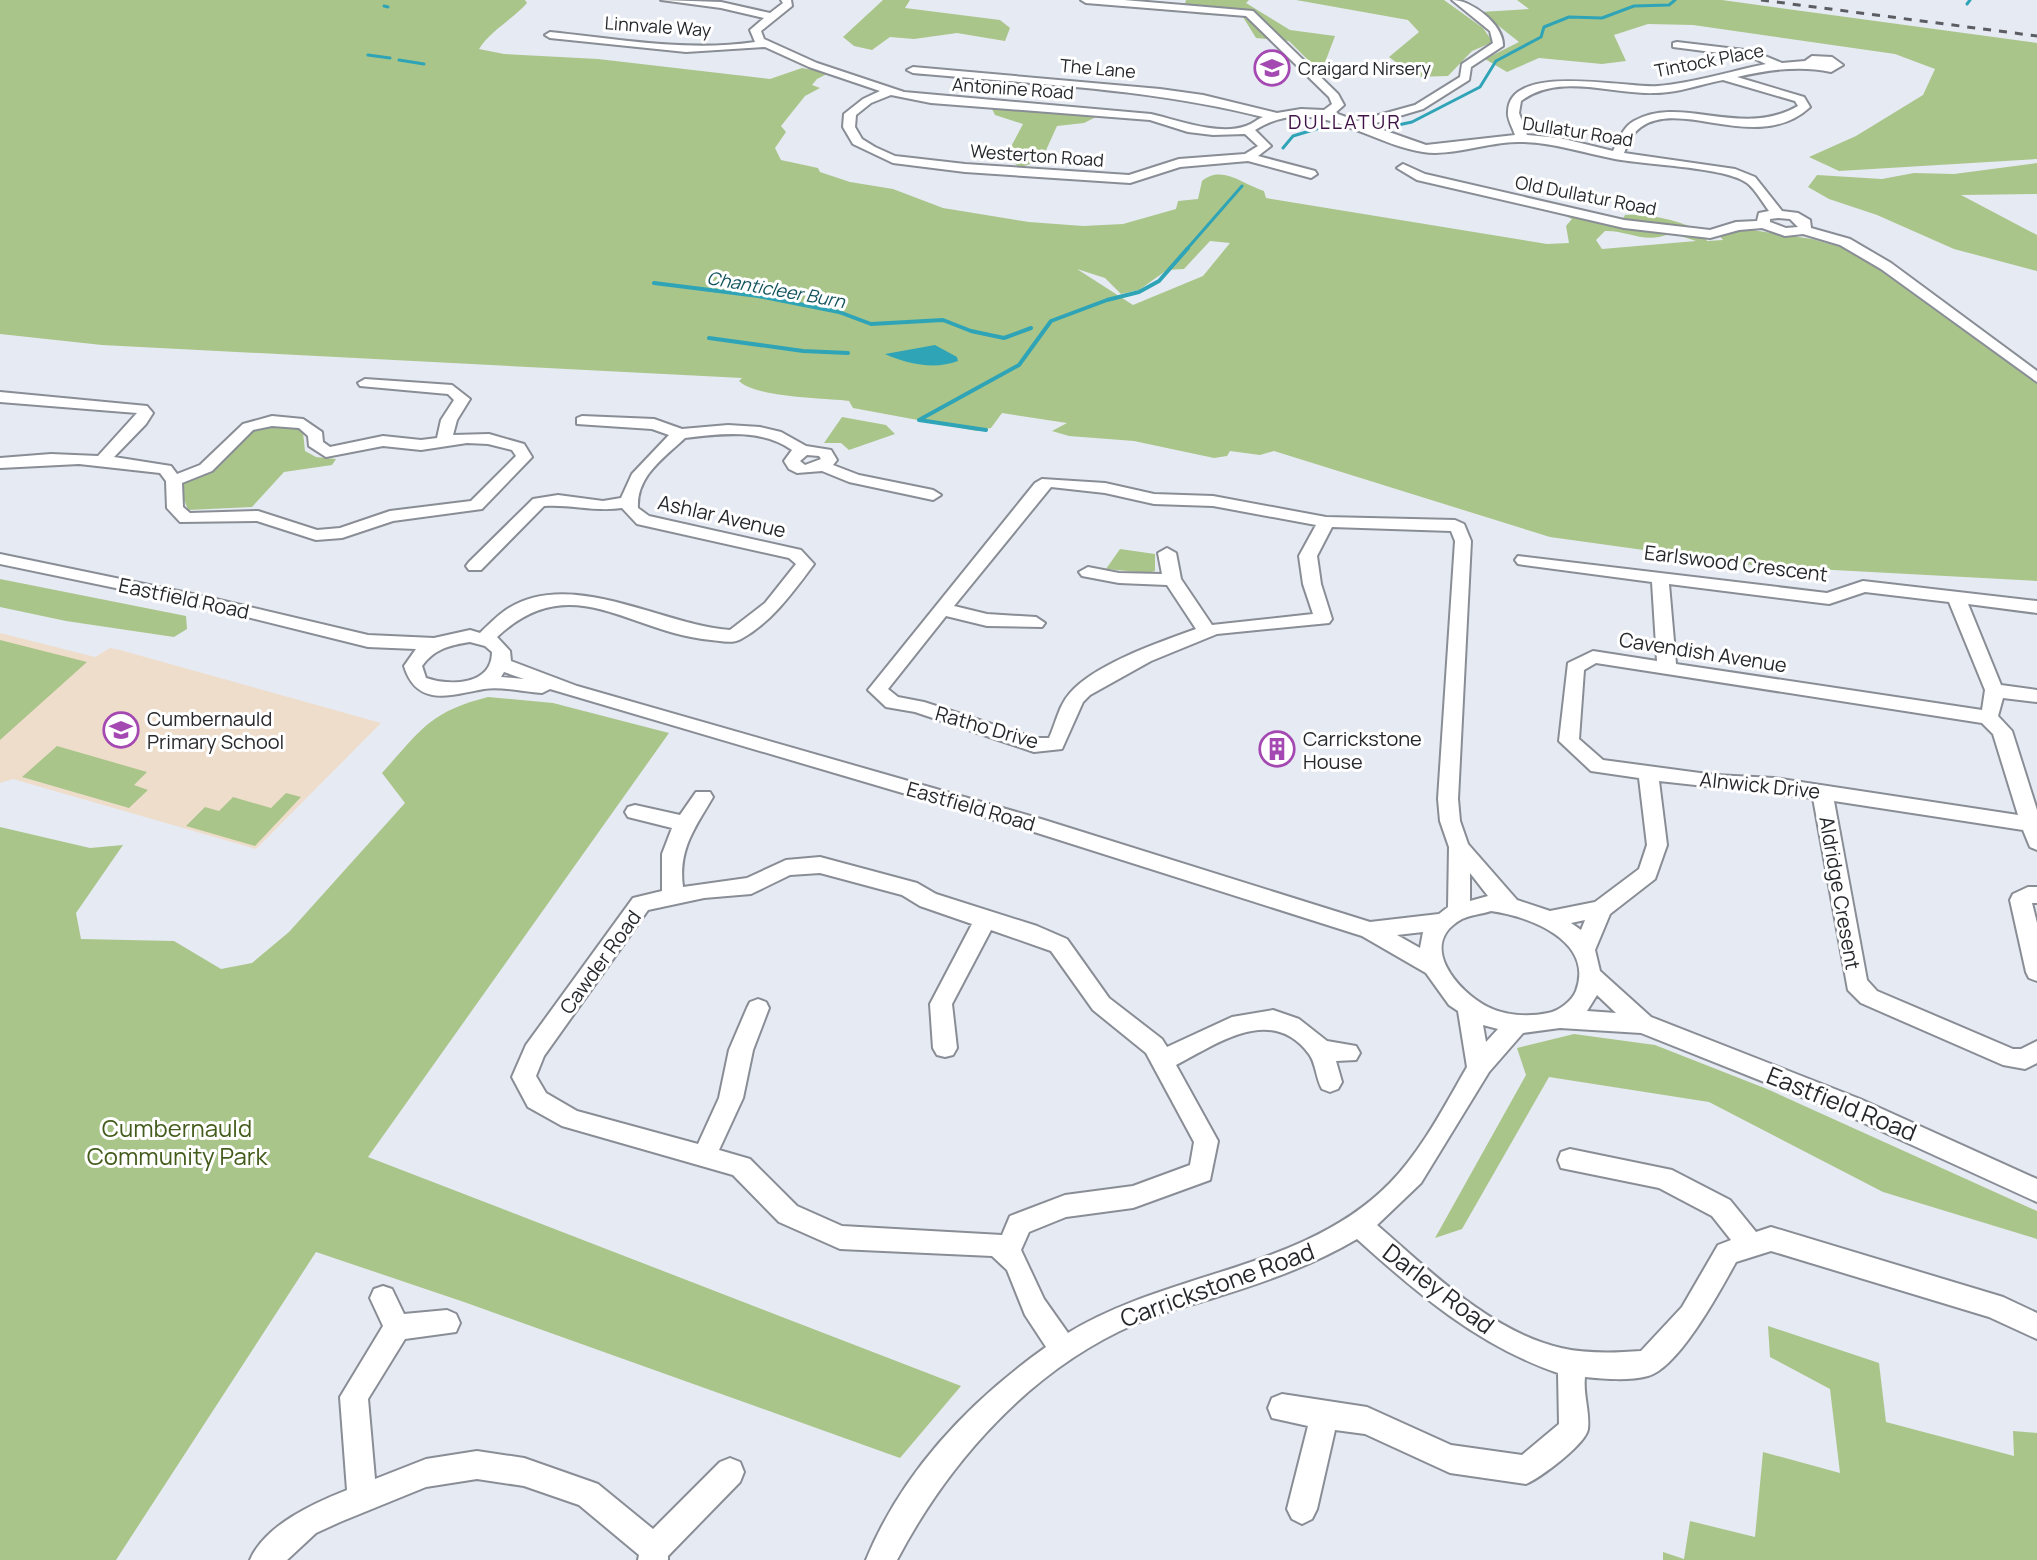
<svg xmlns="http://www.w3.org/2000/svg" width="2037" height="1560" font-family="Manrope,sans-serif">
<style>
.education{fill:#efddcc}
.green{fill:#aac58a;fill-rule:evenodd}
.water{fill:#30a4b7}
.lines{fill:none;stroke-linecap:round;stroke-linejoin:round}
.stream-far1{stroke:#30a4b7;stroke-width:3}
.stream{stroke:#30a4b7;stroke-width:4}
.minor-casing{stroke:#898d95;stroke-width:4}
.minor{fill:#fff;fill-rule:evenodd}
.rail{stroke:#5b5d62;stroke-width:3;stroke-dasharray:8 8;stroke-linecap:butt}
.labels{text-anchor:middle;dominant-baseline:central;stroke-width:6;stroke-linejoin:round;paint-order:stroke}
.far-street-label{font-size:18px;fill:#27282c;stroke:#fff}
.far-poi-label{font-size:18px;fill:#27282c;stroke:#fff;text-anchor:start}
.far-water-label{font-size:18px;font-style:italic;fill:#13535d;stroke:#fff}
.far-quarter-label{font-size:20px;letter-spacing:2px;fill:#3f1346;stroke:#fff}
.street-label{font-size:20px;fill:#27282c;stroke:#fff}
.poi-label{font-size:20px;fill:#27282c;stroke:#fff;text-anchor:start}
.near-street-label{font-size:24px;fill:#27282c;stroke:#fff}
.near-park-label{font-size:24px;fill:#435c1b;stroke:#fff}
</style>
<rect width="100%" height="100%" fill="#e6eaf3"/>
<path class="education" d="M0,633L95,657L110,648L120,650L381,723L256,849L13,779L0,783Z"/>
<path class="green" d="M0,0H525L527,3C512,20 491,30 479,49L504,54L598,59L770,79L802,68L825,72L827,74L817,79L812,85L820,88L805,96L781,126L786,132L775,148L781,160L818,168L820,172L850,182L893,189L943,208L1029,222L1083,226L1123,224L1176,209L1178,201L1198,199L1202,181C1222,164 1244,185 1264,191L1266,198L1547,244L1569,243L1566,226L1572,219L1556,211C1580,209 1599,218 1622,220L1625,215C1650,213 1681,221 1703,232L1707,241L1723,240L1718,234L1739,228L1812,239L1844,248L1865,259L2037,384V581L1759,566L1550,537L1274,451L1260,455L1230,451L1227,456L1214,458L1134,441L1069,436L1052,431L1067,423L1002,413L991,428L977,431L853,408L849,401C823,398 757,398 739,381L742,378L102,345L0,334ZM1605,231C1628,230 1645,245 1671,233L1696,241L1602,249L1596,240ZM1210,241L1230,243L1203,276L1133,305L1077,269L1105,278L1121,294L1139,290L1167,270L1184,269Z
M883,0H910L905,8L1000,20L1010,28L1005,41L957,33L914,39L890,37L872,50L854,46L843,37Z
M1186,0H1249L1246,3L1290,30L1335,36L1321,73L1289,41L1256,38L1243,17L1196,14L1185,4Z
M1296,0H1444L1483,28L1493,42L1472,51L1448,76L1416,77L1389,57L1419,32L1408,20Z
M1517,0H1722L2037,43V159L1839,171L1809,157L1856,136L1923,95L1935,69L1895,54L1693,25L1648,24L1614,35L1626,61L1602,64L1539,58L1507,72L1485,59L1519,42L1481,12L1529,9Z
M991,107L1100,115L1084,123L1057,126L1042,159L1020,168L1006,156L1023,124L995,115Z
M2037,163V194L1961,195L2037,235V271L1954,249L1877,215L1829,199L1808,187L1817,175L1882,179L1914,173L1954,174Z
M842,417L886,425L895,434L849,450L841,443H824Z
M264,425L297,427L303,432L305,451L316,457L336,459L332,465L284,472L252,507L188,510L179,486C189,477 202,477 213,470C234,458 239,433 264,425Z
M1120,549L1155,554V571L1148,573L1106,569Z
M0,579L186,616L187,629L174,637L66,621L0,607Z
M0,640L87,662L0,740Z
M488,697L553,703L669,733L368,1157L961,1386L900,1458L464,1302L316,1252L116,1560H0V827L90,848L123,845L76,913L81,939L174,941L221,969L252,963L289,932L405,803L382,773C421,730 429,712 488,697Z
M57,746L147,772L134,785L148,790L129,808L22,777Z
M286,793L301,797L255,846L186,826L205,807L219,811L233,797L271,808Z
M1574,1034L1655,1045L1767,1089L2037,1211V1239L1883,1192L1709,1102L1549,1077L1462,1229L1435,1238L1526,1075L1517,1048Z
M1768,1326L1879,1363L1886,1422L2014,1456L2013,1431L2037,1433V1560H1663V1552L1684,1559L1690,1521L1755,1537L1763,1452L1840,1473L1830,1389L1770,1357Z"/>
<path class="water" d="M935,345L957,357L958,361C935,370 907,364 885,354Z"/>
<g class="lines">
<path class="stream-far1" d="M1967,4L1970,0
M384,6L388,7
M368,55L390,58
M399,60L424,64
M1398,125L1412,122L1480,87L1496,61L1541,37L1544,27L1569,17L1602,18L1634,6L1669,5L1675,0
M1283,148L1293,136L1323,127
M1186,250L1242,186"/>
<path class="stream" d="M654,283L758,296L839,312L871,324L943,320L971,331L1004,338L1031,328
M709,338L803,351L848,353
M986,430L919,420L1019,365L1051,321L1107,300L1139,292L1159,281L1188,248"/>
<defs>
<path id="minor" d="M661,0L721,2L770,13L783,3L781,0H791L792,6L761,31L764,39L817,63L904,92L1151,114C1177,120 1219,136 1246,126C1253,124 1257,119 1263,117C1149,88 1030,84 913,73L907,70L913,67L1160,89L1203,95L1277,113L1301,109L1324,110L1332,104L1329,97L1246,16L1086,3L1081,0H1124L1253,11L1338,94L1344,105L1335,113L1357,121L1415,105L1460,77L1462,64L1493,43L1490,31L1452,0C1472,0 1504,25 1503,46L1471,67L1469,80L1423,109L1369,125L1426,145L1515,135C1513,128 1507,119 1508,112C1508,61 1630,89 1658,86C1694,83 1731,71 1766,64L1751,57L1673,47V43L1677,42L1753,51L1782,63L1805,61L1812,56L1832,57L1843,65L1831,72C1799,65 1769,70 1737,77L1804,97L1810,107C1758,155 1682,98 1641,127C1632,133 1628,144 1624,153L1735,169L1755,177L1782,211L1798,213L1810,220L1811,228L1850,239L1891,263L2037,371V382L1881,269L1840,245L1803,234L1785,236L1762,228L1739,230L1710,238L1624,228L1417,180L1397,168L1403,164L1425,174L1624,220L1710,230L1736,222L1757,221L1759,213L1769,211C1763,203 1755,189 1747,183C1726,167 1645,165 1615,159C1583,153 1553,142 1520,142C1490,141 1451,157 1423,152C1365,143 1314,93 1255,130L1271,146L1258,156L1315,171L1317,174L1311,178L1248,161L1180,167L1130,183L965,172L893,163L853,144L843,127L844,114L863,99L880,91L809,67L765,47L686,52L550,38L545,35L550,32C618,39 687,52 755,42L750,30L764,18L721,8ZM1723,80L1795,101L1798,106C1741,139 1681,94 1634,121C1623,127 1618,141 1613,151L1560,138L1527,135L1519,113L1521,101C1559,72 1613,95 1656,93C1678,93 1701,84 1723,80ZM891,95L931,103L1150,120L1188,132L1213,135L1245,134L1258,146L1245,154L1179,159L1129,175L965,164L895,156L875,147L862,139L855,127L856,115L871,103ZM1778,218L1790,219L1798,227L1786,228L1770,222V219Z
M365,379L452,385L470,399L457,420L453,435L489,434L524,444L532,457L482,509L393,521L342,538L316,540L257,521L180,522L167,508L166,481L160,473L79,464L0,468V458L51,454L98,456L137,413L0,402V392L147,406L153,413L146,424L114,457L171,466L177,474L200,465L243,424L272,416L303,419L322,432L323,442L330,447L383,436L421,440L437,438L441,420L454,400L448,394L360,386L358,383ZM272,426L299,428L308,436L309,446L326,457L383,446L421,450L467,443L488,444L512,450L516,456L471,501L390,511L340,528L317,530L258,511L190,513L183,507L182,483L212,471L253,430Z
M582,416L654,419L682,429L728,425L760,427L781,432L806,446L831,450L837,460L833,465L859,475L933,490L941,495L933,500L849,482L822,471L797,473L789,469L784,461L792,450C761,428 720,434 685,438C664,458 636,476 638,508L649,516L801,550L814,564C794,591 771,623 741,639C733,644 720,641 711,640C629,633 572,567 497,637L510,651L511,661L577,686L1041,819L1370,922L1439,914L1448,907L1449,847L1440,821L1438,799L1455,541L1451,531L1332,527L1317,556L1321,584L1332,619L1329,623L1217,634L1151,661L1090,695L1083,702L1062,749L1034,752L915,712L886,707L868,690L1035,483L1042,479L1105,483L1154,494L1213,496L1326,517L1455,520L1464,524L1471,541L1458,799L1460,821L1468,844L1517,900L1550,911L1595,902L1639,869L1647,845L1639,778L1591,771L1559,741L1568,663L1593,651L1657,661L1652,582L1524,565L1518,564L1515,560L1518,556L1827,593L1863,581L2037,601V613L1968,604L2001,685L2037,690V702L2003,698L1998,716L2012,731L2037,810V850L2030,847L2023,830L1834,801L1867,980L1877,991L2013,1049H2021L2037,1041V1063L2025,1069L2003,1065L1861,1003L1848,990L1813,798L1659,781L1667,845L1655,879L1610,914L1595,950L1600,971L1651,1017L1860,1099L2037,1179V1202L1842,1113L1641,1033L1560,1028L1523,1033L1489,1072L1421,1183L1377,1225C1430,1271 1491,1332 1561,1348C1587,1354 1615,1353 1641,1351L1682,1307L1718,1245L1731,1240L1712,1216L1659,1188L1561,1168L1558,1160L1561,1152L1570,1149L1672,1170L1730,1200L1756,1232L1771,1227L2003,1297L2037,1313V1339L1989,1317L1771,1251L1736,1262C1721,1289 1679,1368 1648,1376C1629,1381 1605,1379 1585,1377C1583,1395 1590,1412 1588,1429C1586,1444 1540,1478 1526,1484L1450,1473L1365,1434L1335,1430L1317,1509L1312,1519L1302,1524L1292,1519L1287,1509L1308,1426L1272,1418L1268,1408L1272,1398L1282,1394L1367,1407L1451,1445L1522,1455L1559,1424L1558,1373C1479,1346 1418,1294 1357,1239C1313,1265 1265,1282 1216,1297C1189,1306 1161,1312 1135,1324C1031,1369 949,1461 897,1560H866C902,1472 970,1401 1046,1347L1025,1315L1007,1270L992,1256L840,1249L831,1245L779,1222L733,1175L562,1126L528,1107L512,1077L526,1045L633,898L662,891V854L672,828L628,817L625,812L628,807L635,805L680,815L696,792H710L713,797C695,828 678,849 683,887L747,878L786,860L820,857L917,883L936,894L1037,926L1067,939L1109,998L1162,1039L1167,1047L1232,1017L1273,1010L1299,1019L1327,1041L1356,1046L1360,1053L1356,1060L1336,1061L1342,1082L1338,1089L1330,1092L1322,1089C1316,1079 1316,1063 1309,1054C1272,1004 1218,1043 1176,1065L1218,1141L1210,1180L1133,1208L1066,1217L1029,1232L1021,1250L1044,1299L1068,1333C1169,1271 1305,1270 1390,1183C1422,1150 1444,1107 1467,1067L1458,1011L1449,1005L1426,973L1362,936L1028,830L550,689L542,693C524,692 501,686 484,689C451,695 417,708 404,666L416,649L368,647L207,607L0,564V554L207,597L368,635L434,638L470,630L480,633C487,626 495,618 503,612C566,565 661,625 730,630L765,603L796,564L789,558L637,524L622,508C595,512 570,504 544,506L481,570H469L466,566L469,562L533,499L558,495L603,501L621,498L632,474L669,435L652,429L577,424V418ZM807,455L819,456L821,459L805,465L800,461ZM1051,487L1105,493L1154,504L1213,506L1316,525L1299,556L1303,584L1313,614L1212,625L1181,579L1176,553L1167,548L1158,553L1162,574L1119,573L1088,567L1079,572L1082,576L1119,583L1167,585L1196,629C1160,642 1095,664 1070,693C1059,705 1056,723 1049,738H1035L924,702L898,697L888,689L946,616L987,626L1042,627L1045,623L1036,617L987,614L954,606ZM1669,584L1829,604L1865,592L1949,602L1985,690L1982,710L1676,664ZM470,642L485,646L492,652C492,686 449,686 426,678L422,666C434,649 450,645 470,642ZM1596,663L1982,723L1993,734L2018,815L1774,778L1715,775L1603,760L1579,739L1584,670ZM504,672L524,679L501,677ZM820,873L902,895L920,906L972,924L930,1004L933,1048L937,1055L945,1057L953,1055L957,1048L952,1004L991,930L1051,951L1093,1010L1146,1053L1194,1142L1190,1165L1133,1186L1065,1195L1010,1216L1002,1235L842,1226L797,1206L750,1159L719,1150L743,1098L753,1050L769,1008L766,1002L758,999L750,1002L747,1008L729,1050L719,1098L698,1144L577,1111L546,1093L536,1076L544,1056L648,910L704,898L751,894L790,875ZM1470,873L1488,896L1470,901ZM1491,911C1528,916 1595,940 1576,991C1572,1001 1559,1011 1548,1013C1529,1017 1506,1016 1488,1007C1458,992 1416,944 1462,919C1470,915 1482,914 1491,911ZM1585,920L1581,930L1571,923ZM1423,932L1420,948L1397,935ZM1597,995L1616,1013L1587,1011ZM1483,1025L1498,1029L1486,1042Z
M2028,887H2037V903H2032L2037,923V981L2029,978L2026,972L2010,900L2013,894Z
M383,1286L392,1289L404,1314L447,1310L456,1314L460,1323L456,1332L405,1339L368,1399L375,1479L426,1459L477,1451L524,1458L598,1484L653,1529L720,1462L730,1458L740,1462L744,1472L740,1482L668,1556V1560H638L639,1555L579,1505L524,1486L477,1479L426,1487L340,1522L316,1533L287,1560H250C265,1525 314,1503 347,1490L340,1397L383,1326L370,1298L374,1289Z"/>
</defs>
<use href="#minor" class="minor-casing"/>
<use href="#minor" class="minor"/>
<path class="rail" d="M1761,0L2037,36"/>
</g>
<defs>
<symbol id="school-ring" viewBox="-11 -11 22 22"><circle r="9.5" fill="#fff" stroke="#a448b2" stroke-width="1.5"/><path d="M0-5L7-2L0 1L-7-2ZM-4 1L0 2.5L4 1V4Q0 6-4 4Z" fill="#a448b2"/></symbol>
<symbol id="building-ring" viewBox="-11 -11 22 22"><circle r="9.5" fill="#fff" stroke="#a448b2" stroke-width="1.5"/><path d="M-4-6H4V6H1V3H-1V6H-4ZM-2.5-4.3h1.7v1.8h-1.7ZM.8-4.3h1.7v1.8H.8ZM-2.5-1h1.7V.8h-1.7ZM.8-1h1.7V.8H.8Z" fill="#a448b2"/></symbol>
</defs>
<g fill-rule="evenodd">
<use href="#school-ring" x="1252" y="48" width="40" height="40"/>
<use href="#school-ring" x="101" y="710" width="40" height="40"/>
<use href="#building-ring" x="1257" y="729" width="40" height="40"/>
</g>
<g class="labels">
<g class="far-street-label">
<text transform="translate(658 26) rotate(4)">Linnvale Way</text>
<text transform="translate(1709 60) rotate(-11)">Tintock Place</text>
<text transform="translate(1098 68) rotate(5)">The Lane</text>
<text transform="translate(1013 88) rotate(4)">Antonine Road</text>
<text transform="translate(1578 131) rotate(9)">Dullatur Road</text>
<text transform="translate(1037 155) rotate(4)">Westerton Road</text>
<text transform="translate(1586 195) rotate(11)">Old Dullatur Road</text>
</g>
<g class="far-poi-label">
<text x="1298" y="68">Craigard Nirsery</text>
</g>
<g class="far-water-label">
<text transform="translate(776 289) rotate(10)">Chanticleer Burn</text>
</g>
<g class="far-quarter-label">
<text x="1345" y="121">DULLATUR</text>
</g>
<g class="street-label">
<text transform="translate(722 516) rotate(13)">Ashlar Avenue</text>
<text transform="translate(1736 563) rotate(7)">Earlswood Crescent</text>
<text transform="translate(184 598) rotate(12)">Eastfield Road</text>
<text transform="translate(1703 652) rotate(9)">Cavendish Avenue</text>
<text transform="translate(987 727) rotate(16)">Ratho Drive</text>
<text transform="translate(1760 785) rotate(6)">Alnwick Drive</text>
<text transform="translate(971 806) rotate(16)">Eastfield Road</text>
<text transform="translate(1840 893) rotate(80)">Aldridge Cresent</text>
<text transform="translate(600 962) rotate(-54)">Cawder Road</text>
</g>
<g class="poi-label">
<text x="147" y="718">Cumbernauld<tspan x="147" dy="23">Primary School</tspan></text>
<text x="1303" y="738">Carrickstone<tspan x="1303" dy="23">House</tspan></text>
</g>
<g class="near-street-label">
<text transform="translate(1842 1103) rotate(22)">Eastfield Road</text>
<text transform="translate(1217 1284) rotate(-20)">Carrickstone Road</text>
<text transform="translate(1439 1288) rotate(37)">Darley Road</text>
</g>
<g class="near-park-label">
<text x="177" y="1127">Cumbernauld<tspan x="177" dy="28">Community Park</tspan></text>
</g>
</g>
</svg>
